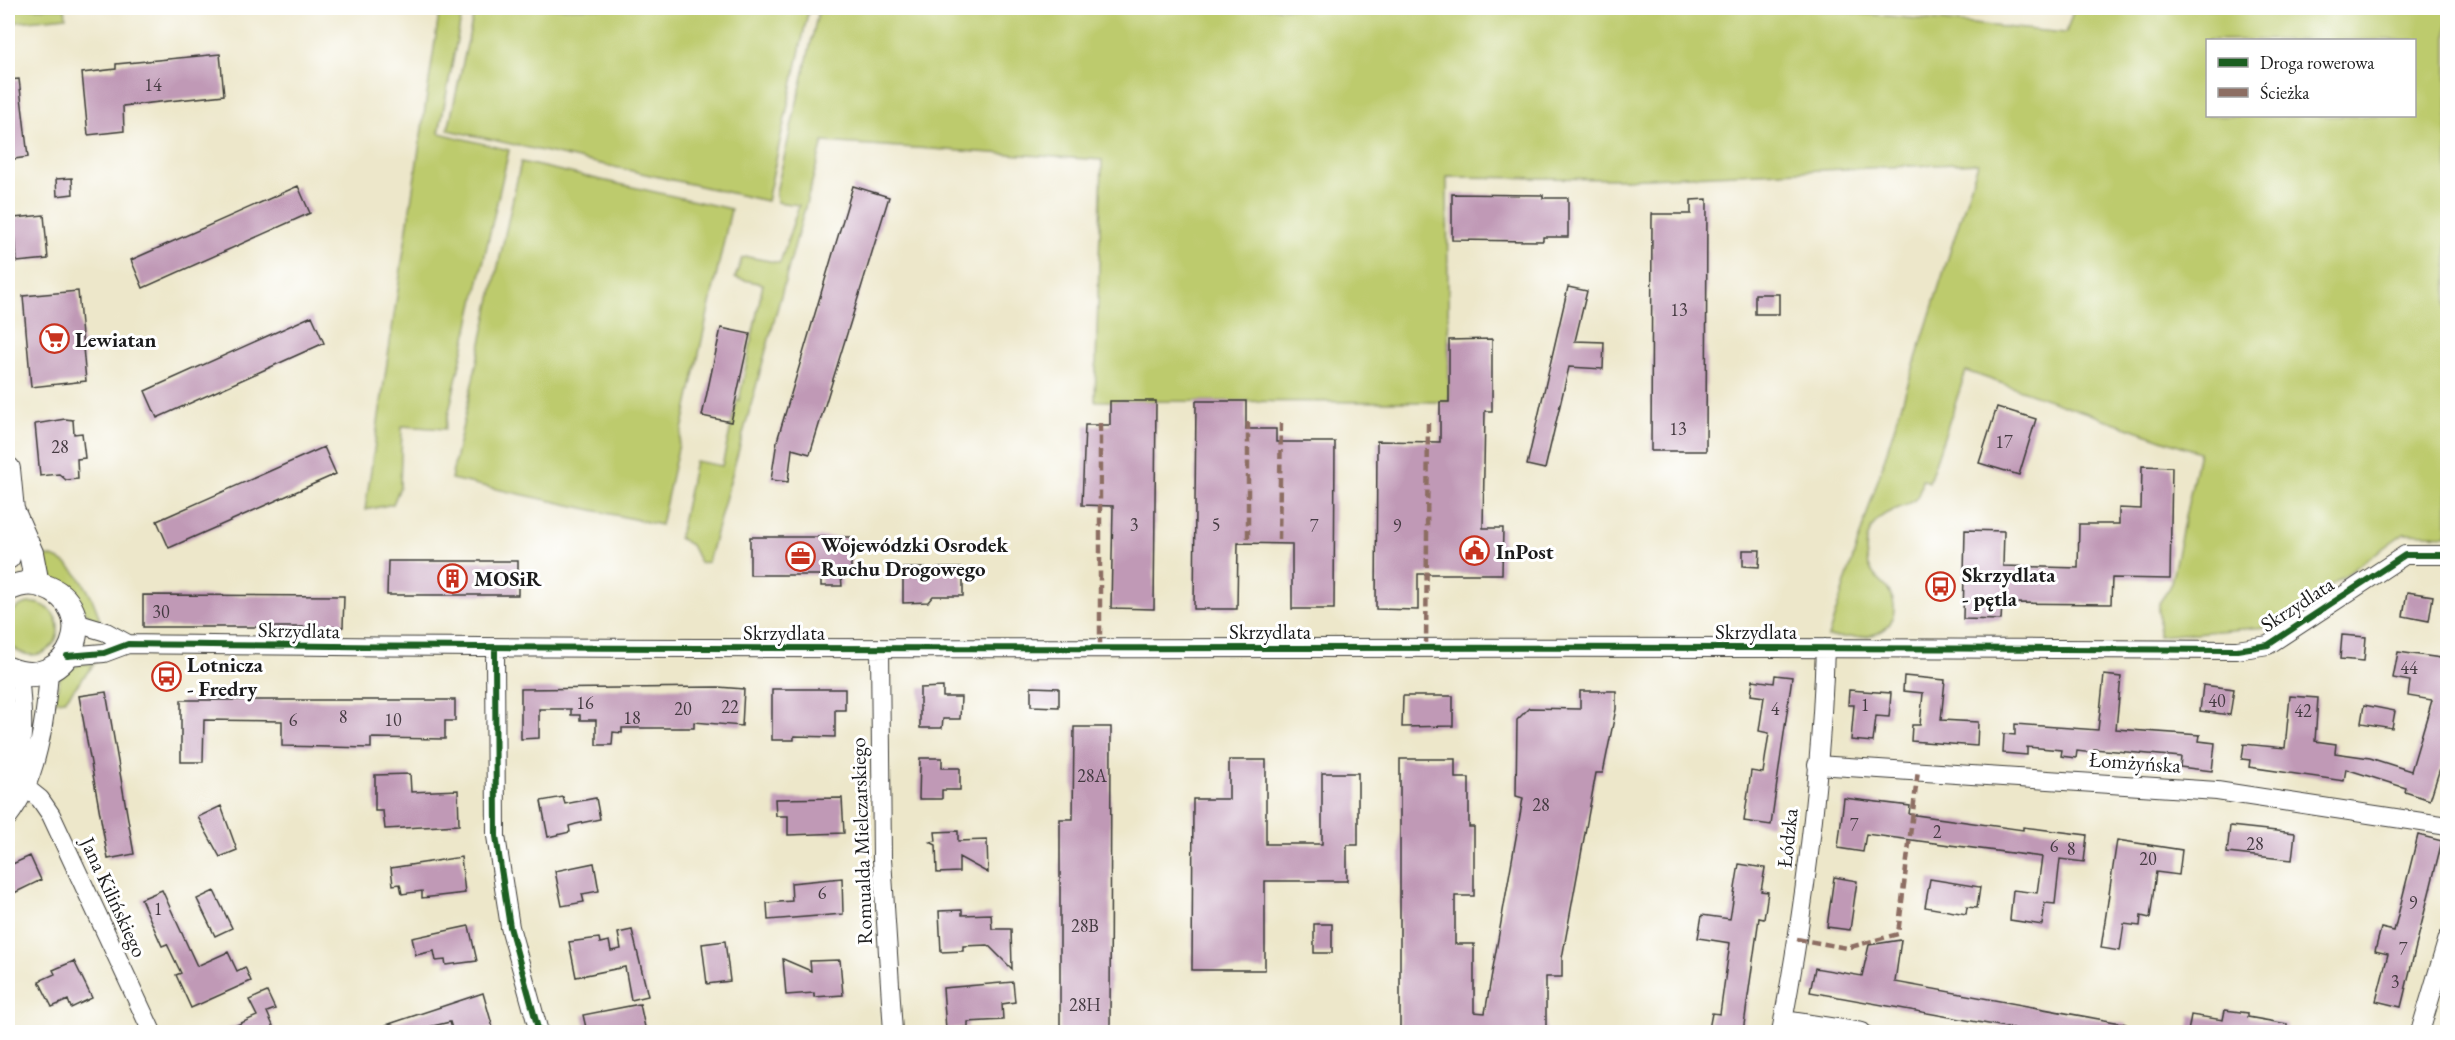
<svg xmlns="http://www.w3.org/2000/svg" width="2455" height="1040" font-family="'EB Garamond',serif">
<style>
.green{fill:#bdcb6d;stroke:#6c7444;stroke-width:1.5;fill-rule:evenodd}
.building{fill:#c099b6}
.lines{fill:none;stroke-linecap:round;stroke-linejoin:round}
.minor-casing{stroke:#3b3a36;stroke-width:20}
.tertiary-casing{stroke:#3b3a36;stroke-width:26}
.minor{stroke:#fff;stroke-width:18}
.tertiary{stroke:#fff;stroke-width:24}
.quiet{stroke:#8d6e63;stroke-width:4.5;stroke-dasharray:9 4.5;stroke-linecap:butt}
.cycleway-casing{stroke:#fff;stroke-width:10}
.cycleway{stroke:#1b5e20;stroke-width:6}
.labels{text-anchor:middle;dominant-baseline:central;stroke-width:6;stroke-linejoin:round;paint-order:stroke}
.number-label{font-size:18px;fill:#453b42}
.poi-label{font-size:21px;font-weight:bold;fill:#1c1c1c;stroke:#fff;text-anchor:start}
.street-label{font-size:21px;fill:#1c1c1c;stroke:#fff}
</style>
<rect width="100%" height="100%" fill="#fff"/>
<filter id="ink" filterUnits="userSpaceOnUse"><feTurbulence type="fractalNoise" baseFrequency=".0167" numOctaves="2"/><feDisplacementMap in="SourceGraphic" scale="12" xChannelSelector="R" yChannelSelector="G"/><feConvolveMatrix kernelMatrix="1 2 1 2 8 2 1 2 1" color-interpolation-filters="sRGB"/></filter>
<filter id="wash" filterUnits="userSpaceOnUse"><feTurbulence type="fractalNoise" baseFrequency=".008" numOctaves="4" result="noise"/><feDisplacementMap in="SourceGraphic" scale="24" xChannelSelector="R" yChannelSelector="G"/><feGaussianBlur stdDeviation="1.35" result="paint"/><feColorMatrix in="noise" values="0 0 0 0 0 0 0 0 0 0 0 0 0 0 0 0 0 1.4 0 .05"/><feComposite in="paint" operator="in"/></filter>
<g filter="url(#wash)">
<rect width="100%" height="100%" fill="#ede7ca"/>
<path class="green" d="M8,8H65L66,17L8,23Z
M440,8H463L439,133L509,150L445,429L402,426L400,487L393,504L365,510Z
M475,8H809L767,201L448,130Z
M819,8H1804L2066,33L2074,8H2447V535L2404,533L2291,614L2266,627L2159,636V603L2170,587L2199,452L1966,371L1929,482L1922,479C1921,485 1920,492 1917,497C1906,512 1881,505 1870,532C1864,545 1865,565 1875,576C1880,582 1887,586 1890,593C1894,600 1895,608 1893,616C1887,642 1848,637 1828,637L1978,163L1624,179L1447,177L1449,402L1095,401L1102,160L823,142L708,562L700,563L691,545L679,538L695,461L722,466L737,400L739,401L763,284L735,278L742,258L748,257L780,263L799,205L777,202L776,192ZM2208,40H2414V116H2208Z
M521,162L731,209L661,525L451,479Z
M41,556C74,554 94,597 101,624C77,608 51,582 41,556Z
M6 629a26 26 0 1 1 52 0a26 26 0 1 1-52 0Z
M95,663L65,700L55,701L60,677L79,664Z"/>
<g id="blocks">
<path class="building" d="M220,54L224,95L123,106L124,131L88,135L82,73L116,69V64Z
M19,79L28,157L8,160V80Z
M72,178L73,194L57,196L56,179Z
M298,186L310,213L143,288L131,260Z
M853,186L889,197L810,454L792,449L788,482L771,480L777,441Z
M1452,194L1543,195V198H1568V237H1543V241L1452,240Z
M1707,199L1706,451H1651L1652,214H1691V200Z
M44,215L48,259L17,262L14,218Z
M1568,287L1587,291L1575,341L1604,342L1603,369L1569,367L1545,469L1527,465Z
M78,291L86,381L31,387L23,296Z
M1755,294H1779V314H1755Z
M312,316L324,343L157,418L145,391Z
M721,328L750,334L731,422L702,416Z
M1492,339V411H1485L1483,528H1503L1502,574H1418V610L1376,609L1377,441L1440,442V402H1449V340Z
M1110,401H1156L1154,609L1111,608L1113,506L1082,505L1085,425H1110Z
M1196,401H1246V429H1276V442H1335L1334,609H1292V544L1238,543L1237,609H1194Z
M1997,407L2036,419L2019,475L1979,463Z
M65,419L73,420L74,434L82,433L85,458L77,459L78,479L66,480L59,474L40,476L35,424Z
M324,447L336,474L169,548L157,521Z
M2142,466L2172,467L2170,579L2112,578L2111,604L2002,603L2001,620L1963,619L1965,530L2004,531L2003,566L2078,568L2079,524H2119V508L2141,509Z
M750,537H851V575H841L842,586H821V575H750Z
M1743,550H1760L1759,567L1743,566Z
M388,561H518V595H387Z
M903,568H963V596H933L928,602L903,603Z
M2407,592L2433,596L2429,621L2403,616Z
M143,595L344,596L343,627H143Z
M2342,635L2366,637L2364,661L2340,659Z
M2398,652L2448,659V743L2430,800L2405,792L2406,788L2346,769L2344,781L2249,767L2250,760L2242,759L2244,744L2285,748L2290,696L2318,698L2315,741L2336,744L2335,753L2370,758L2411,771L2432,700L2408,696L2410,681L2393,678Z
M1775,675L1792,677L1771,825L1744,821L1751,771L1763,773L1769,733L1759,731L1764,697L1751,695L1753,680L1774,683Z
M2104,675L2121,677L2116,729L2200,735L2199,741L2215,743L2212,771L2180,767L2181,757L2094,749L2093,753L2077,751L2076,758L2061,756L2062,750L2027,747V755L2003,753L2004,734L2015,735V724L2098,730Z
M1904,676L1945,680L1941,720L1978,722L1977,746L1911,741L1912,725H1920L1923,693L1903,691Z
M2203,685L2234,689L2230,715L2200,711Z
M718,687L744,689L742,726L694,722V728H622V733L613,732L612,745H596V720H580V715H571V709H539V738L521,739V689Z
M943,687V697H961L960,719H943L942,728H920V688Z
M1031,687L1059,688V707L1031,706Z
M772,689H845V710H835V737L794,736V740H772Z
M1849,690L1891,693L1889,717L1876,716L1873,742L1851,740L1854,705H1848Z
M1580,691H1616V709L1603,773H1596L1562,958V977H1546V1032H1400V759H1455V778H1469V827H1474V896H1455V944H1474V1012L1485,1013L1523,798L1516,796L1517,720L1529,708L1580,709Z
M106,692L134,854L108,859L79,696Z
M1403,696H1453V726L1402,727Z
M181,700H455V721H445V739L371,738V748L282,746V721L204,720L203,762H181Z
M2364,705L2395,711L2392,728L2361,723Z
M1074,727H1111L1110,1031H1060V819H1073Z
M920,758H942V768H960V790H942V799H919Z
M1229,760H1266V844H1322V773H1358V845H1347V881H1265V970H1192L1193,799H1229Z
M410,774L411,792L458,790L459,825L385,829L383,811H375V775Z
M563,797L565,804L596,798L600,819L576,824L569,826L570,832L548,837L541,801Z
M842,798L844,833L788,835V816H776L775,799Z
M1844,798L1910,806L1909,814L2023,830V827L2087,835L2084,862L2060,859L2055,904L2045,903L2042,925L2010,920L2013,890L2037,893L2042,857L1866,834L1863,852L1838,848Z
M221,806L237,850L220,857L198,817Z
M2230,826L2295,833L2292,860L2227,853Z
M958,831V841L987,840L988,873L959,857V872L937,873L936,845L930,842L936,841L935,832Z
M2418,835L2442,841L2401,1007L2376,1001L2388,954L2375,951L2381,928L2394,931Z
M2117,840L2182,850L2179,875L2156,872L2150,918L2141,916L2140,926L2124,924L2120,951L2101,948Z
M30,856L41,880L8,896V866Z
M461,857L465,893L422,898V891L402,894L400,884L393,885L391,868Z
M594,863L599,891L582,894L584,902L562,906L555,871Z
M1739,864L1765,868L1761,891L1768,892L1764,919L1759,918L1743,1032H1718V1030L1709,1029L1712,1013L1720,1014L1730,943L1698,938L1702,915L1730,919Z
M1834,877L1857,881L1850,930L1827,927Z
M842,878L843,914L768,920L767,903L792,901L791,883Z
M1930,879L1980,887L1977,908L1967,907L1966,914L1925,907Z
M162,890L197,966L228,952L237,971L245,967L251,981L191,1008L176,975L181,973L167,944L162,946L141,899Z
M214,891L232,928L215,936L197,899Z
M962,910V915L991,914L992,929H1011L1012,969L988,945L963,946V951L941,952L939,911Z
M1314,924H1332V953H1314Z
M469,926L477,961L446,965L445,960L436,961L434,951L416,955L412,938Z
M632,930L648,996L631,1000L625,967L576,977L569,942L599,938L600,943L609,941L611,951L621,949L618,933Z
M1901,940L1895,982L2126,1024V1032H2033L1810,992L1815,968L1862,976L1869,945Z
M725,941L730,981L707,984L702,944Z
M783,959L811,971L810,961L840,960L843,995L814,997V993L786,995Z
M74,961L92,998L71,1008L68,1000L52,1007L39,981L55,974L53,970Z
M1013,982L1015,1002L1002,1004L1003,1020L968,1022V1027L946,1029L943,988Z
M267,992L275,1009L267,1012L274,1028L271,1029L273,1032H221L257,1016L249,1000Z
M483,993L493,1028L477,1032H453L450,1022L408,1032H388L386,1025Z
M640,1004L646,1032H587L583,1015Z
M2225,1010L2248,1013V1017L2287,1024V1032H2188L2191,1015L2223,1020Z"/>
</g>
</g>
<g filter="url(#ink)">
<use href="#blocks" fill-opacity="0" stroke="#3b3a36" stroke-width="1.5"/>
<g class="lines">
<defs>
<path id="minor" d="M76,623L106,632L128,644
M880,648L882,859L893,1032
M495,649L496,836L510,927L539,1032
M67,656L104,653L128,644C831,653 1534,644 2237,650L2268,645L2405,555H2448
M1817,765L2217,791L2448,826
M25,787L40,799L51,815L152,1032
M8,788C27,750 23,715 19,674
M8,817C38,780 46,717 49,671
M1784,1020L1862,1032
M1781,1032C1805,906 1821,776 1825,648
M2420,1032L2448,938"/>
<path id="tertiary" d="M8,469L12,510L8,557
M13,512L31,553L37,584
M8,589C19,584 31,581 43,586C104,606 71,696 8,669"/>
</defs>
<use href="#minor" class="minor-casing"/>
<use href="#tertiary" class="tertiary-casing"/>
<use href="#minor" class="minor"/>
<use href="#tertiary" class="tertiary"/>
<path class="quiet" d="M1248,538V422
M1279,540L1281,422
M1100,648V422
M1426,648L1428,422
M8,701L10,719L8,748
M1797,939L1847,948L1898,934L1918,770"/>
<defs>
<path id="cycleway" d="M495,649L496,836L510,927L539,1032
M67,656L104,653L128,644C831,653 1534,644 2237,650L2268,645L2405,555H2448"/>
</defs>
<use href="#cycleway" class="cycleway-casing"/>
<use href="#cycleway" class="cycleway"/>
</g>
</g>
<defs>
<symbol id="supermarket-ring" viewBox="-11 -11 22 22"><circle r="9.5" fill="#fff" stroke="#c8321e" stroke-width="1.5"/><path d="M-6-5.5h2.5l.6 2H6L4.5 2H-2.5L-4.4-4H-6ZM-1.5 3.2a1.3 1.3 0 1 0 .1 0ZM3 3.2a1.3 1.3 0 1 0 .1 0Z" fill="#c8321e"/></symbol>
<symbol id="civic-ring" viewBox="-11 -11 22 22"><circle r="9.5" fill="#fff" stroke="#c8321e" stroke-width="1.5"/><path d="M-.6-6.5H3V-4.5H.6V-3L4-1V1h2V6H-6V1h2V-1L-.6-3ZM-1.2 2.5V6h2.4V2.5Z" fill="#c8321e"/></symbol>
<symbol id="office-ring" viewBox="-11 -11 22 22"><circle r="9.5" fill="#fff" stroke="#c8321e" stroke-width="1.5"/><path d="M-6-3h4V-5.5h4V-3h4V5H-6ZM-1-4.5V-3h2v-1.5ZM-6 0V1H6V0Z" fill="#c8321e"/></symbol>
<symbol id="building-ring" viewBox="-11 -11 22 22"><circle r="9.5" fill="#fff" stroke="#c8321e" stroke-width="1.5"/><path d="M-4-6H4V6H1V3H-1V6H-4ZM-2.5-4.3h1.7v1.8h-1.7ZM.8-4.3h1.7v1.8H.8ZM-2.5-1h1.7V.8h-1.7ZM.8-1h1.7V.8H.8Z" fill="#c8321e"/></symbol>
<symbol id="bus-ring" viewBox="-11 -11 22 22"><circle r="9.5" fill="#fff" stroke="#c8321e" stroke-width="1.5"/><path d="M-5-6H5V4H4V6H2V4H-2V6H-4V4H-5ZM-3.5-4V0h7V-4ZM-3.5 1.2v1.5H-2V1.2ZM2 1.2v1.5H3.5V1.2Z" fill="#c8321e"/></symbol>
</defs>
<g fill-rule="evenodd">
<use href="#supermarket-ring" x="38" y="322" width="33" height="33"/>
<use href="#civic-ring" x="1458" y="534" width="33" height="33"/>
<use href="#office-ring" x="784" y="540" width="33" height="33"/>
<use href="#building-ring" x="436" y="562" width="33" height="33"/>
<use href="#bus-ring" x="1924" y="570" width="33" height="33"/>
<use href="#bus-ring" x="150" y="660" width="33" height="33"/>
</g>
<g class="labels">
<g class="number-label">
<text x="153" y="84">14</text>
<text x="1679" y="309">13</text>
<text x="1678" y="428">13</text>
<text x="2004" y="441">17</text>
<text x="60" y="446">28</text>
<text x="1134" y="524">3</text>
<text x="1216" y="524">5</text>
<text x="1314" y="525">7</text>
<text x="1397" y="525">9</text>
<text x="161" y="611">30</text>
<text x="2409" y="667">44</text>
<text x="2217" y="700">40</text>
<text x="585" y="702">16</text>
<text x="1865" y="704">1</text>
<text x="730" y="706">22</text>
<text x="683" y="708">20</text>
<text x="1775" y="708">4</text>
<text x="2303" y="710">42</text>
<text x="343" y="716">8</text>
<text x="632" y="717">18</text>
<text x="293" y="719">6</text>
<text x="393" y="719">10</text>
<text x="1092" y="775">28A</text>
<text x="1541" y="804">28</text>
<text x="1854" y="824">7</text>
<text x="1937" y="831">2</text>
<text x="2255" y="843">28</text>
<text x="2054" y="845">6</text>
<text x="2071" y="848">8</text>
<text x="2148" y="858">20</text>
<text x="822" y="892">6</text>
<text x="2413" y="902">9</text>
<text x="158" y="908">1</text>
<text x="1085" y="925">28B</text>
<text x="2403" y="948">7</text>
<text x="2395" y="981">3</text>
<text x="1085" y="1004">28H</text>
</g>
<g class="poi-label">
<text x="75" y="339">Lewiatan</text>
<text x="821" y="544">Wojewódzki Osrodek<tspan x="821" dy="24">Ruchu Drogowego</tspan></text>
<text x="1496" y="551">InPost</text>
<text x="1962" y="574">Skrzydlata<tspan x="1962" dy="24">- pętla</tspan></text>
<text x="474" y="578">MOSiR</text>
<text x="187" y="664">Lotnicza<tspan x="187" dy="24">- Fredry</tspan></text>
</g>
<g class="street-label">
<text transform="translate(2297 604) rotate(-33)">Skrzydlata</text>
<text transform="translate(299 630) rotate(1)">Skrzydlata</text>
<text x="1270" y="631">Skrzydlata</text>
<text x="1756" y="631">Skrzydlata</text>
<text x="784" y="632">Skrzydlata</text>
<text transform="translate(2135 762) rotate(4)">Łomżyńska</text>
<text transform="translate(1787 838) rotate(-84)">Łódzka</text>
<text transform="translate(861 841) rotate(-92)">Romualda Mielczarskiego</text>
<text transform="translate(114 897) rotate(65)">Jana Kilińskiego</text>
</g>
</g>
<rect width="2455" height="1040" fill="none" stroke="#fff" stroke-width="30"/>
<rect x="2206" y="39" width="210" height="78" fill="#ffffff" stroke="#a4a4a4" stroke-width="1.5"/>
<rect x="2218" y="58" width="30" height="9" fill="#1b5e20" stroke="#a4a4a4" stroke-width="1.5"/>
<text x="2260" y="69" font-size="18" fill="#1c1c1c">Droga rowerowa</text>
<rect x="2218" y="88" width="30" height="9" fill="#8d6e63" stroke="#a4a4a4" stroke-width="1.5"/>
<text x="2260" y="99" font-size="18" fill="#1c1c1c">Ścieżka</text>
</svg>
